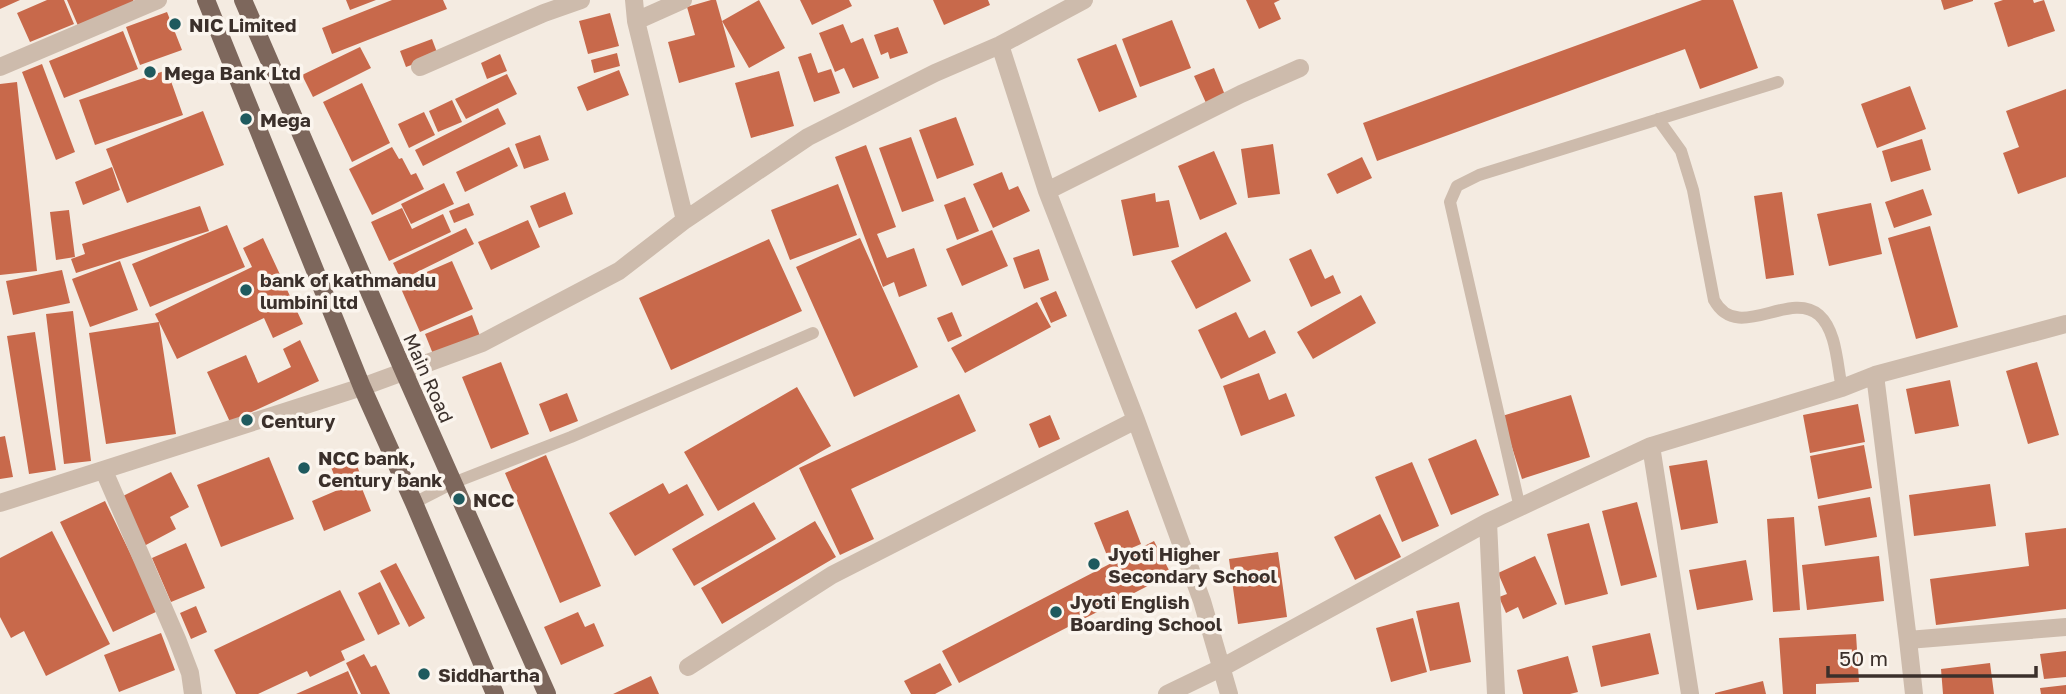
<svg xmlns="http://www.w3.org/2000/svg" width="2066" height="694" font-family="'Golos Text',sans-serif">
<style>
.building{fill:#c8694b}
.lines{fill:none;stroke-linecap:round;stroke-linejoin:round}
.service{stroke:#cdbbac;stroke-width:12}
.minor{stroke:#cdbbac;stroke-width:18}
.primary{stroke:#7d675c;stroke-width:18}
.poi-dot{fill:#1f5a5e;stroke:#fbf5ee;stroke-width:2.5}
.labels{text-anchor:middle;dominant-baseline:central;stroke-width:7;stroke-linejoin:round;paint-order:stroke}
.poi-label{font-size:19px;font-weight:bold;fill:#3b302b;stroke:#fbf5ee;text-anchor:start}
.street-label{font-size:19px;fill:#3b302b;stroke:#fbf5ee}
</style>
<rect width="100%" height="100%" fill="#f4ebe1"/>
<path class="building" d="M0,0H20L0,9Z
M47,0H64L74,24L30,42L17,13Z
M67,0H133L135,3L79,28Z
M346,0H376L350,10Z
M392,0H443L447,9L332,54L322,28Z
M711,0H716L735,67L679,83L668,42L695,35L687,7Z
M759,0L785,48L749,68L722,21Z
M800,0H849L852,6L812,25Z
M933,0H988L990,5L944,25Z
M1246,0H1280L1274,3L1281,19L1259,29Z
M1702,0H1733L1758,68L1700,89L1685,49L1377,161L1363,123Z
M1941,0H1973V1L1944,10Z
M2003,0H2033L2034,3L2044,0L2055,31L2008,47L1994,3Z
M167,12L182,50L140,65L126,27Z
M610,13L619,46L588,54L579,21Z
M1172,20L1191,68L1140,87L1122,39Z
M843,24L851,43L863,38L879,78L853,88L844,68L835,72L819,33Z
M898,27L908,53L890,59L888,52L881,55L874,35Z
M123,31L138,69L64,98L49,61Z
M432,39L438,55L406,67L400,51Z
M1116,44L1137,97L1099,112L1077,59Z
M360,47L371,68L313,97L302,75Z
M617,53L620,66L594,73L591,60Z
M811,53L818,73L831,69L840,93L814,102L798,57Z
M500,54L507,71L487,79L481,63Z
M42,64L75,152L56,160L22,72Z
M1214,68L1225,95L1206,103L1194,76Z
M167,70L183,115L95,145L79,100Z
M619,70L629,95L587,111L577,87Z
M779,71L794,126L751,138L735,83Z
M507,74L517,94L466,119L455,99Z
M17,82L37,271L0,275V84Z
M362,83L390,143L352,162L323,102Z
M1910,86L1926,129L1877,148L1861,104Z
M2066,89V177L2018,194L2003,153L2019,147L2006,111Z
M452,100L462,122L438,132L429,111Z
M498,108L506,124L423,166L415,150Z
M203,111L224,165L127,203L106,149Z
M424,112L435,135L409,148L398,124Z
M956,117L974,165L937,179L919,130Z
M540,135L549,160L524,169L515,144Z
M911,137L934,201L902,212L879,148Z
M1922,139L1931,170L1891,182L1882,151Z
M1273,144L1280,194L1248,198L1241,149Z
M866,145L896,227L877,234L887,258L914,248L927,286L899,297L894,282L883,287L835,157Z
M392,147L399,159L402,158L411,175L416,173L424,189L372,215L349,169Z
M509,147L518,166L465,192L456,172Z
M1214,151L1237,204L1200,220L1178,166Z
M1362,157L1372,178L1337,194L1327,174Z
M112,167L120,190L83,205L75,182Z
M1002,172L1009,190L1018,186L1030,211L993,228L973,184Z
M444,183L454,204L411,224L401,204Z
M838,184L857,235L790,260L771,210Z
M1923,189L1932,215L1894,228L1885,202Z
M565,192L573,214L539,228L530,206Z
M1782,192L1794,275L1766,279L1754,196Z
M1155,193L1156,202L1169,200L1179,247L1133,256L1121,200Z
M965,197L979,231L957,240L944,205Z
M469,203L474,215L454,223L449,211Z
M1871,203L1882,254L1829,266L1817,214Z
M200,206L209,231L76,273L71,259L85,254L82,244Z
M402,208L412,229L443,214L451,232L389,261L371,222Z
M69,210L75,257L56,260L50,212Z
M528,220L540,247L491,270L478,242Z
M227,225L245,267L150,307L132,264Z
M1930,226L1958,327L1916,339L1888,238Z
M466,228L474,244L401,280L393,263Z
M992,230L1008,266L962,286L946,249Z
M1226,232L1251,281L1196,309L1171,261Z
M263,238L303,324L273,338L264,318L177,359L159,322L176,434L106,444L89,333L159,322L155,314L252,267L243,248Z
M860,238L918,367L854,397L796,267Z
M769,239L802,311L671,370L639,298Z
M1039,249L1049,280L1024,289L1013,258Z
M1311,249L1325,279L1333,275L1341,293L1311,307L1289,259Z
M120,261L138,310L90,327L72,279Z
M452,261L473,309L420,332L399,284Z
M62,270L70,303L13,315L6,281Z
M1056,291L1067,316L1051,323L1040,298Z
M1361,295L1376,323L1313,359L1297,332Z
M1037,302L1051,327L965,373L951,348Z
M73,311L91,461L64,464L46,314Z
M952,312L962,336L948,342L937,318Z
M1236,312L1249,338L1265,330L1276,353L1221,379L1198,330Z
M472,315L480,336L433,354L425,334Z
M35,332L56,470L29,474L7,336Z
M300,340L319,381L230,422L207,372L246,355L258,383L291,367L283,349Z
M501,362L529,434L491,449L462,377Z
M2037,362L2059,435L2028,444L2006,371Z
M1259,373L1269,400L1286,393L1295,416L1241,436L1223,386Z
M1950,380L1959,426L1915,434L1906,389Z
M797,387L831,446L718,511L684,452Z
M567,393L578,421L550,432L539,404Z
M959,394L976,431L851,489L874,539L840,555L799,468Z
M1571,395L1590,457L1522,479L1502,416Z
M1858,404L1865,442L1810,453L1803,415Z
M1050,415L1060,439L1039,448L1029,424Z
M5,436L13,477L0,479V437Z
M1476,439L1499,495L1451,515L1428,459Z
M1864,445L1872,488L1818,499L1810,456Z
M352,453L361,476L338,485L329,462Z
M546,455L601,586L560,603L505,473Z
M269,457L294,519L221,547L197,485Z
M1707,460L1718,523L1681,530L1669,466Z
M1412,462L1439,526L1402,542L1375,477Z
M171,472L189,507L170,517L176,529L144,546L119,498Z
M359,481L371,511L324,531L312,501Z
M663,483L669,494L687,484L704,515L635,556L609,513Z
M1990,484L1996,526L1914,536L1909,495Z
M1870,497L1877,537L1825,546L1818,506Z
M105,501L158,611L113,632L60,522Z
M754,502L776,539L694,586L672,549Z
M1637,502L1657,577L1621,586L1602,511Z
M1128,510L1141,544L1108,558L1094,523Z
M1380,514L1401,557L1355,580L1334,537Z
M1794,517L1800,610L1773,612L1767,519Z
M815,521L836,557L722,624L701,588Z
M1589,523L1608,594L1565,605L1547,534Z
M2066,528V609L1936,625L1930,579L2029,566L2025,533Z
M52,531L110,644L46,676L24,631L11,638L0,617V558Z
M1154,541L1171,574L959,683L942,651Z
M186,543L205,588L171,602L152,558Z
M1278,552L1287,617L1238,624L1229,559Z
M1535,556L1557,604L1523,619L1518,607L1506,613L1499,597L1507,594L1498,573Z
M1879,556L1884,601L1807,610L1802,565Z
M1746,560L1753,600L1697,610L1689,570Z
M396,563L425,618L409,627L380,571Z
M380,582L400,624L378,635L358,593Z
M340,590L365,640L341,651L345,660L310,677L307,671L258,694H236L214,650Z
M1459,602L1471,662L1430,671L1416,611Z
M196,606L207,632L191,639L180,613Z
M578,612L585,627L594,623L604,646L561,665L544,627Z
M1413,618L1427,672L1391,682L1376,628Z
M161,633L175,670L119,692L104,655Z
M1650,633L1659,674L1601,687L1592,646Z
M1856,634L1859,682L1816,684V694H1783L1779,638Z
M2066,651V677L2044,679L2040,654Z
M364,654L371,667L376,665L390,694H361L346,663Z
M1568,656L1578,692L1570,694H1523L1517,670Z
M940,663L952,685L935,694H911L904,681Z
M1990,663L1994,694H1943L1941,669Z
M348,671L358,694H296Z
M651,676L659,694H613Z
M1763,681L1766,694H1715V693Z
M2066,685V694H2041L2040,688Z"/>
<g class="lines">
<path class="service" d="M1658,119L1681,151L1693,190L1714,300C1738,344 1789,289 1819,315C1837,331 1837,366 1842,388
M414,503L453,483L571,437L813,333
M1520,508L1450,202L1457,186L1479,175L1778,82"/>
<path class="minor" d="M636,21L683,0
M1000,45L1047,191L1136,420L1202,601L1229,694
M0,67L158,0
M420,67L544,13L581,0
M1047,191L1241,94L1300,68
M685,220L808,137L935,73L1000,45L1084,0
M1875,375L2066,324
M1651,446L1690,694
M104,471L177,639L190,673L193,694
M0,503L362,387L482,343L619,271L685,220L636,21L634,0
M1488,522L1496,694
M1908,640L1914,694
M688,667L832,575L1136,420
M1167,694L1223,667L1488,522L1651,446L1842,388L1875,375L1908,640L2066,627"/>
<path class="primary" d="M206,0L362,387L414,503L495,694
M243,0L404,372L547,694"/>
</g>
<g class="poi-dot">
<circle cx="175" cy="24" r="7"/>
<circle cx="150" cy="72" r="7"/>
<circle cx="246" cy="119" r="7"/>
<circle cx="246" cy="290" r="7"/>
<circle cx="247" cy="420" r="7"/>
<circle cx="304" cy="468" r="7"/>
<circle cx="459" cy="499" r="7"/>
<circle cx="1094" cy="564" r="7"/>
<circle cx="1056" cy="612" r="7"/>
<circle cx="424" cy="674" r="7"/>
</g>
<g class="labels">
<g class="poi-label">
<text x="189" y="24">NIC Limited</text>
<text x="164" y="72">Mega Bank Ltd</text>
<text x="260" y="119">Mega</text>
<text x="260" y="279">bank of kathmandu<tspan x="260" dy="22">lumbini ltd</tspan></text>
<text x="261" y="420">Century</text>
<text x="318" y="457">NCC bank,<tspan x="318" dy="22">Century bank</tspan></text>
<text x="473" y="499">NCC</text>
<text x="1108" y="553">Jyoti Higher<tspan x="1108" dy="22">Secondary School</tspan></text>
<text x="1070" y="601">Jyoti English<tspan x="1070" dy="22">Boarding School</tspan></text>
<text x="438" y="674">Siddhartha</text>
</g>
<g class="street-label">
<text transform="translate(429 378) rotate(66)">Main Road</text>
</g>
</g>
<path d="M1828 666v10h208v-10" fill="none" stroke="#3b302b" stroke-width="3.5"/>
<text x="1839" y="666" font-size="21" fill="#3b302b" stroke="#fbf5ee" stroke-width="5" paint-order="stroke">50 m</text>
</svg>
